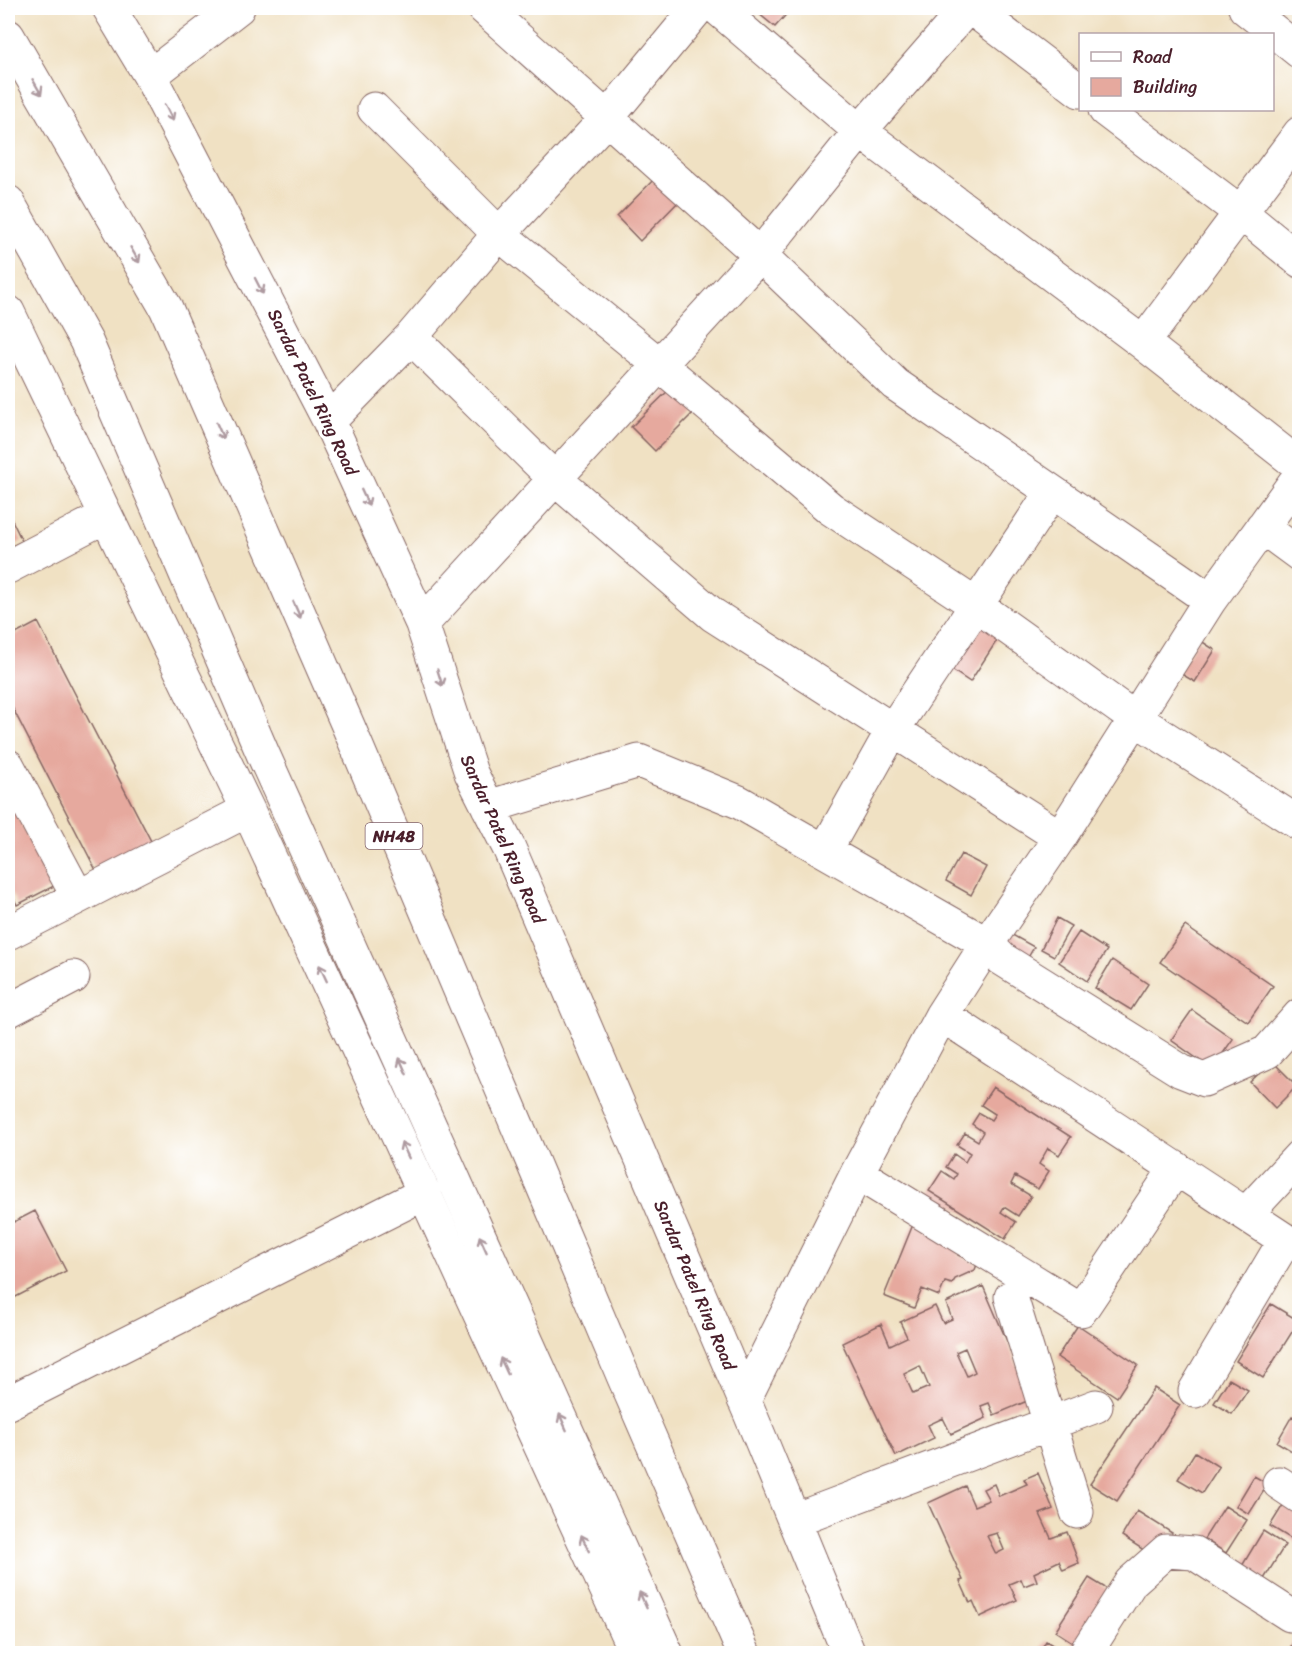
<svg xmlns="http://www.w3.org/2000/svg" width="1307" height="1661" font-family="Sriracha,sans-serif">
<style>
.building{fill:#e6a99e;fill-rule:evenodd}
.lines{fill:none;stroke-linecap:round;stroke-linejoin:round}
.minor-casing{stroke:#846360;stroke-width:35}
.highway-casing{stroke:#846360;stroke-width:35}
.minor{stroke:#fff;stroke-width:33}
.highway{stroke:#fff;stroke-width:33}
.oneway{stroke:#ae9aa0}
.labels{text-anchor:middle;dominant-baseline:central;stroke-width:6;stroke-linejoin:round;paint-order:stroke}
.shield{fill:#fff;stroke:#80626b;stroke-width:1.5}
.shield-label{font-size:16px;font-weight:bold;fill:#4a1f2b}
.street-label{font-size:18px;fill:#4a1f2b;stroke:#fff}
</style>
<rect width="100%" height="100%" fill="#fff"/>
<filter id="ink" filterUnits="userSpaceOnUse"><feTurbulence type="fractalNoise" baseFrequency=".0167" numOctaves="2"/><feDisplacementMap in="SourceGraphic" scale="12" xChannelSelector="R" yChannelSelector="G"/><feConvolveMatrix kernelMatrix="1 2 1 2 8 2 1 2 1" color-interpolation-filters="sRGB"/></filter>
<filter id="wash" filterUnits="userSpaceOnUse"><feTurbulence type="fractalNoise" baseFrequency=".008" numOctaves="4" result="noise"/><feDisplacementMap in="SourceGraphic" scale="24" xChannelSelector="R" yChannelSelector="G"/><feGaussianBlur stdDeviation="1.35" result="paint"/><feColorMatrix in="noise" values="0 0 0 0 0 0 0 0 0 0 0 0 0 0 0 0 0 1.4 0 .05"/><feComposite in="paint" operator="in"/></filter>
<g filter="url(#wash)">
<rect width="100%" height="100%" fill="#f0e1c3"/>
<g id="blocks">
<path class="building" d="M752,8H792L775,27Z
M661,172L684,196L640,241L617,217Z
M674,385L698,408L655,451L631,427Z
M8,512L22,541L8,548Z
M985,619L1003,631L970,682L952,670Z
M38,622L154,847L99,876L8,699V638Z
M1198,639L1215,650L1195,682L1178,672Z
M8,798L54,886L17,905L8,886Z
M961,854L986,867L971,895L946,881Z
M1057,918L1071,926L1054,956L1041,949Z
M1185,926L1273,986L1248,1022L1160,962Z
M1007,932L1034,947L1026,961L999,946Z
M1079,932L1107,950L1087,981L1059,962Z
M1112,960L1148,984L1131,1010L1095,988Z
M1192,1010L1233,1039L1212,1069L1171,1040Z
M1272,1061L1297,1086L1275,1108L1250,1082Z
M993,1087L1071,1137L1059,1155L1048,1148L1039,1164L1049,1171L1038,1189L1015,1176L1011,1184L1031,1196L1018,1216L1004,1207L1001,1212L1016,1222L1005,1239L929,1191L942,1171L954,1179L957,1174L946,1167L954,1154L965,1162L970,1153L957,1145L965,1133L978,1141L983,1132L972,1124L979,1113L991,1120L995,1114L981,1105Z
M35,1211L66,1271L8,1301V1225Z
M914,1222L960,1248L958,1255L977,1264L975,1270L955,1279L952,1284L945,1282L939,1296L922,1289L914,1308L884,1296Z
M983,1286L1032,1399L994,1415L989,1403L981,1406L986,1418L951,1434L943,1418L928,1425L934,1438L896,1456L842,1343L881,1324L890,1345L907,1337L900,1322L935,1306L943,1323L952,1319L946,1303ZM965,1348L975,1372L967,1376L956,1352ZM920,1366L929,1387L913,1394L904,1374Z
M1271,1304L1299,1321L1263,1378L1236,1361Z
M1078,1325L1138,1365L1117,1397L1057,1357Z
M1229,1379L1248,1390L1232,1414L1214,1403Z
M1154,1388L1180,1405L1117,1501L1090,1484Z
M1292,1416L1300,1421V1456L1277,1442Z
M1195,1452L1219,1467L1202,1493L1178,1479Z
M1038,1473L1053,1509L1040,1514L1051,1538L1067,1532L1079,1563L1063,1570L1059,1561L1034,1573L1037,1581L1024,1586L1021,1579L1009,1584L1017,1600L980,1617L973,1601L970,1603L960,1581L963,1580L928,1503L965,1486L974,1506L989,1500L983,1489L994,1484L999,1496L1027,1484L1024,1479ZM997,1533L1004,1550L996,1554L987,1536Z
M1254,1476L1268,1484L1249,1514L1236,1506Z
M1288,1497L1300,1504V1540L1298,1543L1270,1526Z
M1225,1506L1247,1520L1226,1553L1204,1539Z
M1137,1511L1172,1533L1156,1558L1122,1536Z
M1263,1531L1285,1545L1264,1579L1242,1566Z
M1089,1578L1117,1595L1083,1649L1055,1631Z
M1300,1632V1654H1286Z
M1046,1641L1067,1654H1038Z"/>
</g>
</g>
<g filter="url(#ink)">
<use href="#blocks" fill-opacity="0" stroke="#846360" stroke-width="1.5"/>
<g class="lines">
<defs>
<path id="minor" d="M109,8L150,76L329,421L422,624L471,773L509,848L749,1411L849,1654
M484,8L760,255L895,384L1210,600
M717,8L860,131L1143,343L1300,466
M971,8L1080,91
M1245,8L1300,52
M150,76L238,8
M374,109L499,234L607,118L698,8
M1105,110L1240,212L1300,261
M8,312L248,810L636,1654
M411,337L555,479L713,615L1060,837
M1143,343L1300,133
M329,421L411,337L499,234L660,365L831,509L976,605L1134,718L1300,824
M1262,527L1300,555
M8,567L106,516
M422,624L760,255L860,131L967,8
M8,766L78,897
M488,807L639,761L739,802L987,944L1002,959L1181,1071L1204,1080L1267,1052L1300,1015
M825,851L892,731L1052,492
M8,933L248,810
M8,1011L73,977
M941,1016L959,1026L1285,1240L1195,1391
M857,1173L1081,1310L1176,1168
M1246,1214L1300,1156
M1011,1297L1077,1512
M744,1400L857,1173L941,1016L987,944L1060,837L1210,600L1300,475
M8,1403L425,1193
M1279,1483L1300,1497
M794,1520L1096,1406
M1085,1654L1131,1582L1166,1551L1194,1553L1290,1615"/>
<path id="highway" d="M8,36L166,308L349,728L624,1378L744,1654
M8,202L86,341L263,754L667,1654"/>
</defs>
<use href="#minor" class="minor-casing"/>
<use href="#highway" class="highway-casing"/>
<use href="#minor" class="minor"/>
<use href="#highway" class="highway"/>
</g>
<defs><path id="oneway-shaft" d="M-6 0H5M1.5-3L5.5 0L1.5 3" fill="none" stroke-width="1.6" stroke-linecap="round" stroke-linejoin="round" transform="scale(1.5)"/></defs>
<g class="oneway">
<use href="#oneway-shaft" transform="translate(37 87) rotate(60)"/>
<use href="#oneway-shaft" transform="translate(169 113) rotate(63)"/>
<use href="#oneway-shaft" transform="translate(135 255) rotate(60)"/>
<use href="#oneway-shaft" transform="translate(259 286) rotate(63)"/>
<use href="#oneway-shaft" transform="translate(220 431) rotate(66)"/>
<use href="#oneway-shaft" transform="translate(365 498) rotate(65)"/>
<use href="#oneway-shaft" transform="translate(297 610) rotate(66)"/>
<use href="#oneway-shaft" transform="translate(440 678) rotate(72)"/>
<use href="#oneway-shaft" transform="translate(323 973) rotate(-115)"/>
<use href="#oneway-shaft" transform="translate(403 1066) rotate(-114)"/>
<use href="#oneway-shaft" transform="translate(405 1150) rotate(-115)"/>
<use href="#oneway-shaft" transform="translate(483 1244) rotate(-114)"/>
<use href="#oneway-shaft" transform="translate(504 1366) rotate(-115)"/>
<use href="#oneway-shaft" transform="translate(563 1422) rotate(-114)"/>
<use href="#oneway-shaft" transform="translate(585 1543) rotate(-115)"/>
<use href="#oneway-shaft" transform="translate(643 1600) rotate(-114)"/>
</g>
</g>
<g class="labels">
<rect class="shield" x="365.5" y="823" width="57" height="26" rx="4.5"/>
<g class="shield-label">
<text x="394" y="836">NH48</text>
</g>
<g class="street-label">
<text transform="translate(313 392) rotate(64)">Sardar Patel Ring Road</text>
<text transform="translate(503 839) rotate(66)">Sardar Patel Ring Road</text>
<text transform="translate(695 1285) rotate(67)">Sardar Patel Ring Road</text>
</g>
</g>
<rect width="1307" height="1661" fill="none" stroke="#fff" stroke-width="30"/>
<rect x="1079" y="33" width="195" height="78" fill="#ffffff" stroke="#b7a5aa" stroke-width="1.5"/>
<rect x="1091" y="52" width="30" height="9" fill="#ffffff" stroke="#b7a5aa" stroke-width="1.5"/>
<text x="1133" y="63" font-size="18" fill="#4a1f2b">Road</text>
<rect x="1091" y="78" width="30" height="18" fill="#e6a99e" stroke="#b7a5aa" stroke-width="1.5"/>
<text x="1133" y="93" font-size="18" fill="#4a1f2b">Building</text>
</svg>
